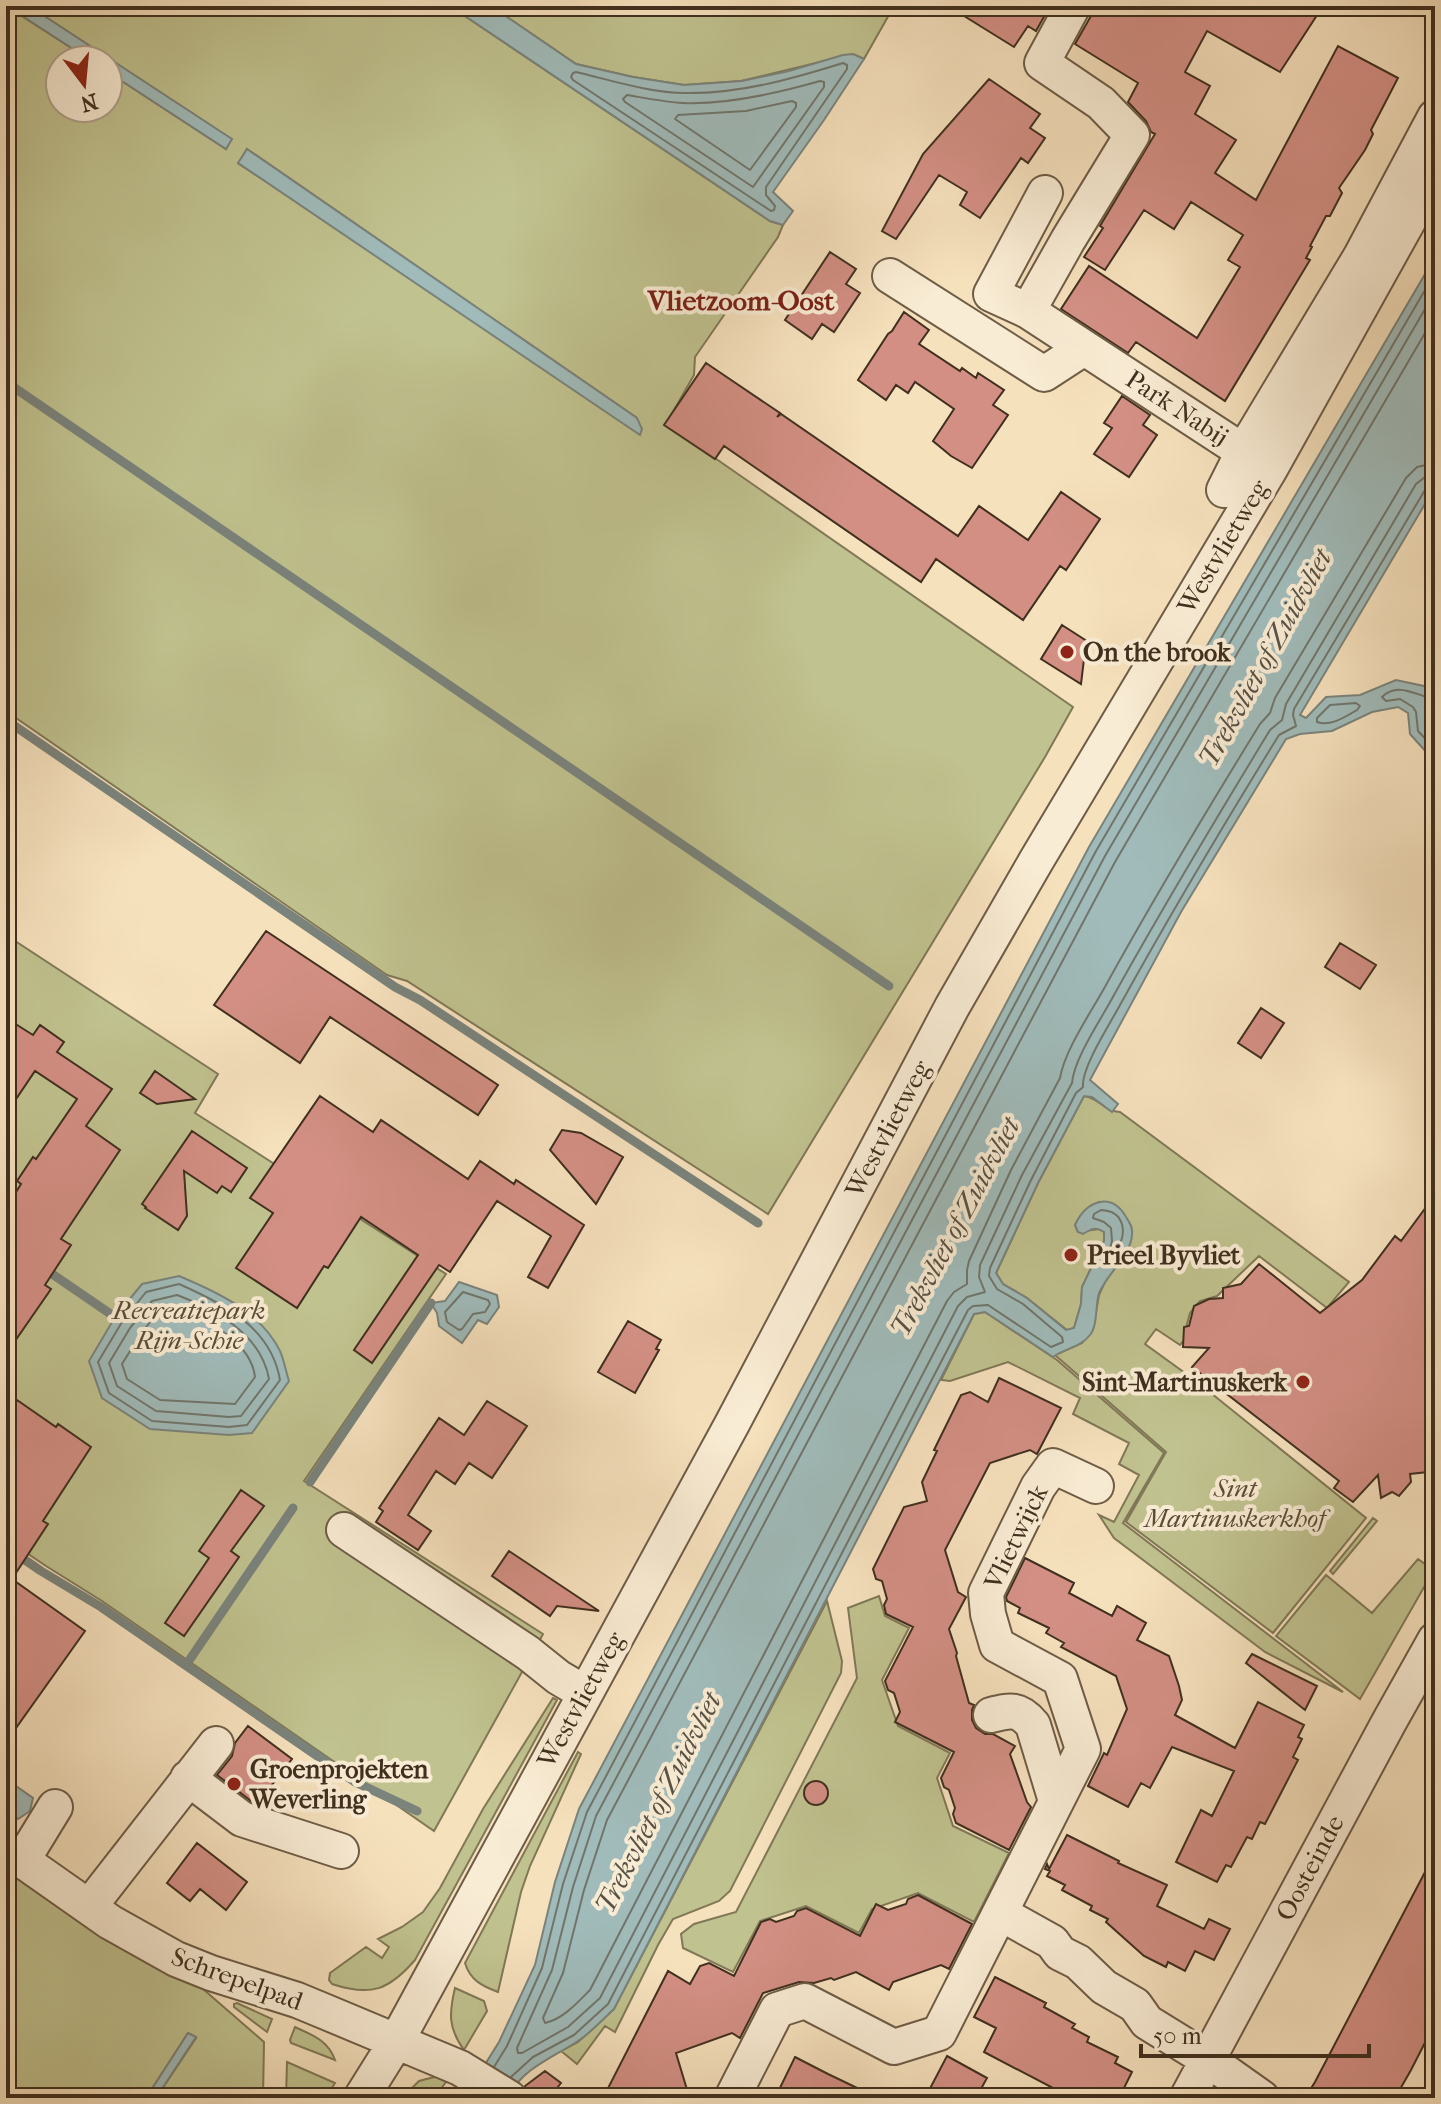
<svg xmlns="http://www.w3.org/2000/svg" width="1441" height="2104" font-family="'IM FELL French Canon',serif">
<style>
.green{fill:#c0c28f;stroke:#807857;stroke-width:2;fill-rule:evenodd}
.water{fill:#a0bbba;stroke:#7a837c;stroke-width:2}
.lines{fill:none;stroke-linecap:round;stroke-linejoin:round}
.shore{stroke:#70756c;stroke-width:2}
.stream{stroke:#7a837c;stroke-width:9}
.building{fill:#d38f84;stroke:#402f1f;stroke-width:2}
.minor-casing{stroke:#6e5c46;stroke-width:38}
.minor{stroke:#f9ecd4;stroke-width:34}
.poi-dot{fill:#8f2418;stroke:#f9ecd4;stroke-width:3}
.labels{text-anchor:middle;dominant-baseline:central;stroke-width:8;stroke-linejoin:round;paint-order:stroke}
.street-label{font-size:26px;fill:#402f1f;stroke:#f9ecd4}
.poi-label{font-size:26px;font-weight:bold;fill:#402f1f;stroke:#f9ecd4;text-anchor:start}
.park-label{font-size:26px;font-style:italic;fill:#5a4c35;stroke:#f9ecd4}
.neighbourhood-label{font-size:28px;font-weight:bold;fill:#7a1f14;stroke:#f9ecd4}
.water-label{font-size:28px;font-style:italic;fill:#585246;stroke:#f9ecd4}
</style>
<rect width="100%" height="100%" fill="#f6e1bd"/>
<filter id="stains"><feTurbulence type="fractalNoise" baseFrequency=".0025" numOctaves="4"/><feColorMatrix values="0 0 0 0 .2 0 0 0 0 .09 0 0 0 0 .02 0 0 0 .5 -.17"/></filter>
<radialGradient id="worn" r=".72"><stop offset=".6" stop-color="#630" stop-opacity="0"/><stop offset="1" stop-color="#630" stop-opacity=".3"/></radialGradient>
<path class="green" d="M6,6L90,60H60V108H108V72L226,149L231,139L29,6H450L770,221L783,225L778,237L695,357L694,375L666,424L1073,707L1045,757L768,1214L407,981L387,975L6,711ZM247,149L637,418L239,164Z
M491,6H894L864,59L853,54L741,81L684,85L633,77L576,64Z
M6,935L218,1074L195,1113L446,1274L304,1481L543,1634L434,1831L102,1601L46,1566L6,1539Z
M1084,1096C1098,1097 1105,1112 1120,1112L1349,1282L1327,1308L1259,1256L1217,1296L1200,1301L1190,1313L1186,1328L1189,1335L1180,1345L1156,1329L1145,1344L1196,1381L1366,1518L1273,1633L1126,1522L1166,1452L1055,1355L1082,1343L1093,1329L1099,1295L1108,1275L1125,1254L1099,1202C1089,1207 1080,1215 1075,1225L1078,1232L1099,1229L1104,1232V1241L1082,1287L1081,1304L1074,1328L1067,1330L1027,1298L1003,1284L996,1273L1038,1183Z
M985,1312L1057,1360L1164,1453L1123,1523L1343,1692L1265,1652L1114,1538L1099,1515L1114,1522L1139,1475L1119,1464L1129,1443L1073,1414L1080,1398L1008,1362L950,1381L941,1380L974,1314Z
M1373,1518L1377,1521L1333,1574L1330,1571Z
M1418,1559L1432,1569L1431,1575L1360,1699L1276,1636L1326,1575L1372,1613Z
M879,1596L885,1616L909,1628L882,1680L898,1726L950,1753L937,1778L953,1826L1009,1853L974,1922L918,1893L872,1909L859,1933L806,1906L760,1921L733,1972L683,1948L681,1934L694,1924L736,1912L857,1678L848,1608Z
M827,1601L842,1661L841,1673L730,1891L719,1901L673,1919L658,1945L615,2032L605,2026L577,2064L561,2051L578,2042L614,2009Z
M553,1698L557,1700L415,1960C389,1990 371,1997 332,1984L329,1980L330,1973L366,1947L382,1958L389,1947L378,1939L402,1927L423,1912L440,1888L483,1809Z
M578,1752L581,1754L530,1866L521,1892L498,1992C482,1986 470,1980 465,1963Z
M6,1864L187,1975L264,2042L263,2098H156L196,2038L188,2033L146,2098H6Z
M455,1988L484,2001L487,2011L464,2050C448,2028 449,2013 455,1988Z
M237,2003L272,2019L267,2032L234,2007V2004Z
M295,2027C312,2035 328,2040 335,2060L291,2043L290,2040Z
M287,2062L335,2083L326,2098H286Z
M442,2075L449,2078L434,2098H402L419,2081Z"/>
<path class="water" d="M7,6H29L232,139L226,149L108,72V60H90Z
M450,6H491L576,64L633,77L684,85L742,81L789,71L843,55L853,54L864,59L824,120L773,192L793,211L783,225L770,221Z
M247,149L637,418L642,429L640,435L238,163Z
M1435,257V487L1300,715L1306,718L1326,697L1360,695L1396,680L1424,686L1435,692V758L1427,753L1410,734L1408,713L1398,707L1372,712L1332,731L1300,734L1286,739L1181,912L1090,1080L1118,1104L1112,1112L1092,1097L1084,1096L1038,1183L996,1273L1003,1284L1027,1298L1066,1330L1074,1328L1081,1304L1082,1287L1104,1241V1232C1096,1226 1091,1229 1083,1234L1078,1232L1075,1225C1086,1201 1111,1191 1126,1217C1130,1223 1133,1228 1132,1234C1132,1254 1107,1274 1099,1293C1095,1306 1098,1325 1090,1335C1081,1347 1064,1349 1053,1357L985,1312L974,1314L614,2009C602,2020 590,2034 575,2043C546,2061 526,2067 506,2098H464L499,2042L535,1965L555,1882L579,1809L1089,847Z
M179,1276C217,1292 261,1312 280,1351C284,1360 286,1372 289,1381L252,1433L229,1435L150,1429L102,1398L89,1361L115,1317L142,1284Z
M459,1282L497,1295L499,1307L487,1324L478,1320L462,1343L439,1326L437,1313L431,1303L445,1301Z
M6,1779L33,1798L30,1811L18,1819L6,1810Z
M188,2033L196,2037L156,2098H146Z"/>
<g class="lines">
<path class="shore" d="M843,63L847,65V69L766,187V195L775,206L774,210L771,211L573,80L571,77L573,73L576,72C610,80 651,93 685,93C739,94 792,79 843,63Z
M820,81L824,82V87L753,187L625,102L623,99L627,95C645,98 665,102 683,103C727,105 778,93 820,81Z
M792,101L796,103V107L750,170L675,119L678,115L746,111Z
M1435,292L1105,856L596,1816L573,1887L552,1970L517,2048L518,2053H522L568,2027L600,1998L958,1306L967,1297L985,1292L979,1277L980,1265L1022,1175L1072,1083C1074,1058 1102,1018 1114,995C1164,905 1217,817 1270,730L1282,720L1286,704L1416,484L1425,477L1435,475
M1435,316L1115,862L607,1820L584,1890L563,1973L543,2018L545,2023C563,2019 577,2003 590,1990L947,1301L954,1292L967,1284V1270L969,1261L1011,1170L1060,1078C1065,1049 1092,1011 1106,985C1155,896 1207,810 1260,724L1270,713L1275,698L1406,478L1417,467L1435,463
M1435,699C1416,696 1398,681 1382,697L1386,701L1400,699L1413,707L1416,712L1418,731L1435,749
M1356,703L1360,706L1357,710C1345,717 1330,727 1317,722V718L1330,705Z
M1101,1210C1126,1211 1128,1236 1115,1252L1110,1249L1112,1241L1111,1228L1104,1222L1093,1218L1094,1214Z
M179,1284C224,1304 271,1327 280,1380L247,1425L229,1427L152,1421L109,1393L98,1362L122,1322L146,1292Z
M463,1292L488,1300L490,1304L485,1312L473,1314L462,1329L459,1330L447,1322L445,1312Z
M177,1295C216,1310 261,1334 269,1379L241,1416L229,1417L156,1411L117,1386L109,1363L130,1328L152,1301Z
M176,1307C206,1320 251,1341 255,1377L235,1404L160,1400L127,1379L122,1364L140,1335L158,1312Z
M494,2067L507,2046L542,1968L563,1884L587,1812L1096,851L1435,273
M511,2077L533,2057L574,2035L608,2004L968,1310L973,1306L988,1305L1051,1347L1063,1342L1062,1337L1023,1304L997,1289L989,1276L990,1268L1031,1180L1076,1093L1083,1087C1081,1068 1110,1024 1120,1005C1171,913 1224,824 1279,735L1296,726L1293,715L1294,709L1425,490L1429,486L1435,485"/>
<path class="stream" d="M6,382L889,986
M6,720L395,987L420,1000L758,1223
M42,1267L115,1317
M310,1482L431,1303
M6,1547L41,1571L101,1607L355,1782L417,1811
M186,1665L293,1508"/>
</g>
<path class="building" d="M948,6H1050L1036,31L1028,26L1014,47Z
M1093,6H1323L1280,72L1207,31L1185,72L1210,86L1195,114L1236,140L1215,173L1256,200L1338,46L1398,78L1371,130L1373,134L1365,150L1339,188L1342,193L1330,216H1326L1310,246L1312,247L1306,258L1310,260L1225,401L1136,342L1128,353L1061,309L1089,266L1197,338L1240,267L1228,260L1243,235L1191,202L1174,229L1144,210L1105,270L1084,257L1103,228L1100,226L1155,134L1151,132L1146,121L1128,102L1138,83L1075,44L1091,16Z
M989,79L1040,114L1030,128L1045,138L1028,163L1021,158L980,218L960,205L967,192L939,175L896,239L882,231L923,154Z
M830,252L856,269L846,284L860,293L834,332L822,324L812,339L785,320Z
M904,312L929,330L919,344L960,371L962,368L976,378L978,373L1004,390L993,405L1008,415L972,468L951,456L933,441L954,409L915,382L908,393L896,385L886,400L858,380L888,334L892,331Z
M706,363L780,413L777,417L781,414L958,536L979,506L1028,540L1061,492L1100,519L1066,570L1060,566L1023,620L936,559L921,582L724,446L715,459L664,425Z
M1122,396L1150,415L1143,425L1157,435L1129,477L1094,454L1112,428L1104,423Z
M1062,625L1093,645L1084,659L1081,684L1041,659Z
M266,931L498,1085L478,1115L330,1017L300,1063L214,1005Z
M1340,943L1376,965L1360,989L1325,967Z
M1261,1008L1284,1023L1261,1058L1238,1043Z
M6,1018L33,1035L40,1025L64,1042L57,1052L112,1089L86,1126L120,1150L61,1239L71,1245L45,1285L51,1289L6,1354V1208L21,1184L17,1181L33,1157L36,1159L77,1099L35,1071L6,1114Z
M155,1071L195,1099L157,1104L140,1093Z
M320,1096L373,1132L381,1120L468,1179L480,1161L514,1184L516,1180L584,1225L548,1288L528,1277L551,1236L497,1201L450,1272L439,1265L372,1363L354,1350L418,1255L361,1217L328,1268L324,1266L297,1308L236,1268L273,1213L250,1198Z
M562,1130L581,1133L623,1157L596,1204L550,1150Z
M192,1131L247,1168L231,1192L222,1186L217,1193L184,1171L187,1216L178,1230L145,1208L146,1207L142,1204Z
M1435,1195V1464L1428,1472L1410,1474L1411,1482L1399,1496L1392,1492L1381,1498L1378,1475L1353,1502L1334,1488L1339,1481L1192,1367L1209,1348L1183,1347L1184,1327L1189,1326L1194,1306L1209,1299L1223,1298V1288L1241,1284L1259,1264L1320,1313L1362,1280L1395,1236L1401,1241Z
M628,1321L661,1340L656,1349L659,1350L635,1393L598,1372Z
M999,1378L1061,1408L1037,1454L1030,1450L990,1463L945,1550L958,1592L966,1597L949,1629L957,1653L956,1656L969,1703L974,1705L972,1710V1720L976,1728L985,1734H993L1015,1746L1010,1754L1027,1802L1031,1807L1009,1850L956,1823L953,1814L955,1808L949,1790L944,1787L941,1778L954,1752L895,1722L900,1712L894,1693L888,1690L885,1681L913,1627L886,1614L884,1605L887,1599L882,1581L876,1579L873,1569L904,1507L927,1501L922,1482L937,1451L934,1450L961,1395L970,1392L988,1402Z
M17,1400L56,1427L58,1424L91,1447L43,1521L48,1524L12,1579L85,1631L6,1742V1416Z
M487,1401L527,1426L492,1478L469,1463L455,1484L436,1471L408,1515L431,1531L418,1550L376,1522L383,1511L379,1508L439,1418L464,1435Z
M241,1490L264,1506L231,1551L239,1557L184,1636L165,1623L209,1558L199,1551Z
M509,1551L599,1611L557,1606L550,1616L492,1576Z
M1025,1558L1074,1583L1069,1593L1112,1616L1117,1606L1146,1623L1137,1640L1169,1656L1179,1686L1182,1700L1175,1715L1235,1748L1258,1702L1304,1725L1298,1737L1302,1739L1293,1757L1298,1760L1265,1824L1260,1822L1252,1839L1247,1837L1231,1867L1226,1865L1217,1882L1176,1862L1201,1810L1212,1816L1234,1771L1172,1747L1150,1788L1141,1783L1128,1807L1088,1786L1104,1753L1107,1755L1127,1709L1116,1676L1061,1647L1064,1643L1046,1633L1049,1628L1018,1613L1020,1608L1007,1601L1006,1597Z
M1252,1654L1317,1686L1305,1710L1246,1663Z
M248,1726L292,1759L258,1803L251,1801L217,1775L232,1756L235,1743Z
M804 1793a12 12 0 1 1 24 0a12 12 0 1 1-24 0Z
M1067,1835L1119,1861L1118,1863L1167,1885L1157,1906L1204,1929L1209,1919L1230,1929L1214,1960L1195,1951L1185,1971L1168,1962L1166,1967L1144,1956L1106,1922L1108,1919L1090,1910L1092,1906L1062,1890L1065,1885L1047,1876L1050,1871L1045,1869L1047,1864L1049,1869Z
M197,1843L247,1882L226,1910L200,1889L190,1901L167,1883Z
M1435,1853V2023L1411,2070L1395,2098H1305L1315,2082Z
M918,1895L972,1924L949,1969L941,1965L893,1982L889,1990L856,1972L834,1980L831,1978L814,1983L799,1982L763,1993L740,2038L732,2033L676,2053L688,2093L675,2098H603L668,1971L690,1984L700,1966L709,1963L734,1976L761,1922L770,1919L776,1922L794,1916L797,1911L806,1908L860,1936L876,1904L888,1910L906,1904L908,1899Z
M995,1977L1046,2003L1044,2007L1075,2024L1072,2028L1089,2037L1087,2042L1118,2057L1115,2063L1132,2072L1119,2098H1072L984,2052L996,2028L974,2017Z
M947,2056L987,2078L976,2098H925Z
M795,2057L828,2074L878,2098H775Z
M545,2071L561,2083L549,2098H529L525,2086Z"/>
<g class="lines">
<defs>
<path id="minor" d="M1073,6L1042,63L1101,103L1132,135L1068,240L1028,311L1270,469
M890,276L1044,374L1084,348
M1028,311L991,294L1045,193
M1224,490L1243,452L1361,256L1435,117
M344,1530L528,1653L558,1677L585,1693
M991,1715C1011,1710 1019,1708 1033,1725L1056,1801
M188,1778L242,1819L341,1851
M6,1849L110,1922L176,1959L211,1973L297,2000L326,2012L460,2068L509,2098
M22,1861L55,1807
M89,1907L216,1744
M1000,1913L1052,1942L1060,1953L1078,1962L1104,1987L1135,2005L1147,2022L1207,2059L1262,2098
M361,2098L396,2042L732,1424L952,1007L1036,861L1270,469L1435,173
M732,2098L777,2010L805,2001L894,2047L939,2033L1083,1749L1060,1679L997,1645L988,1614L986,1593L1038,1487L1053,1466L1096,1486
M1187,2098L1389,1722L1435,1640"/>
</defs>
<use href="#minor" class="minor-casing"/>
<use href="#minor" class="minor"/>
</g>
<g class="poi-dot">
<circle cx="1067" cy="652" r="8"/>
<circle cx="1071" cy="1255" r="8"/>
<circle cx="1303" cy="1382" r="8"/>
<circle cx="234" cy="1784" r="8"/>
</g>
<g class="labels">
<g class="street-label">
<text transform="translate(1177 408) rotate(33)">Park Nabij</text>
<text transform="translate(1223 547) rotate(-59)">Westvlietweg</text>
<text transform="translate(888 1129) rotate(-62)">Westvlietweg</text>
<text transform="translate(1016 1537) rotate(-64)">Vlietwijck</text>
<text transform="translate(581 1700) rotate(-61)">Westvlietweg</text>
<text transform="translate(1310 1868) rotate(-62)">Oosteinde</text>
<text transform="translate(237 1979) rotate(20)">Schrepelpad</text>
</g>
<g class="poi-label">
<text x="1083" y="652">On the brook</text>
<text x="1087" y="1255">Prieel Byvliet</text>
<text x="1287" y="1382" text-anchor="end">Sint-Martinuskerk</text>
<text x="250" y="1769">Groenprojekten<tspan x="250" dy="30">Weverling</tspan></text>
</g>
<g class="park-label">
<text x="189" y="1310">Recreatiepark<tspan x="189" dy="30">Rijn-Schie</tspan></text>
<text x="1235" y="1488">Sint<tspan x="1235" dy="30">Martinuskerkhof</tspan></text>
</g>
<g class="neighbourhood-label">
<text x="741" y="300">Vlietzoom-Oost</text>
</g>
<g class="water-label">
<text transform="translate(1265 658) rotate(-61)">Trekvliet of Zuidvliet</text>
<text transform="translate(955 1227) rotate(-62)">Trekvliet of Zuidvliet</text>
<text transform="translate(658 1803) rotate(-63)">Trekvliet of Zuidvliet</text>
</g>
</g>
<rect width="1441" height="2104" fill="none" stroke="#f6e1bd" stroke-width="32"/>
<rect x="8" y="8" width="1425" height="2088" fill="none" stroke="#402f1f" stroke-width="4"/>
<rect x="16" y="16" width="1409" height="2072" fill="none" stroke="#402f1f" stroke-width="2"/>
<g transform="translate(84 84) rotate(164)"><circle r="38" fill="#f9ecd4" stroke="#afa08c" stroke-width="2"/>
<path d="M0-6L14 30L0 20L-14 30Z" fill="#8f2418"/>
<text y="-12" font-size="22" font-weight="bold" text-anchor="middle" fill="#402f1f">N</text>
</g>
<path d="M1141 2044v12h228v-12" fill="none" stroke="#402f1f" stroke-width="4"/>
<text x="1153" y="2044" font-size="24" fill="#402f1f" stroke="#f9ecd4" stroke-width="6" paint-order="stroke">50 m</text>
<rect width="100%" height="100%" filter="url(#stains)"/>
<rect width="100%" height="100%" fill="url(#worn)"/>
</svg>
